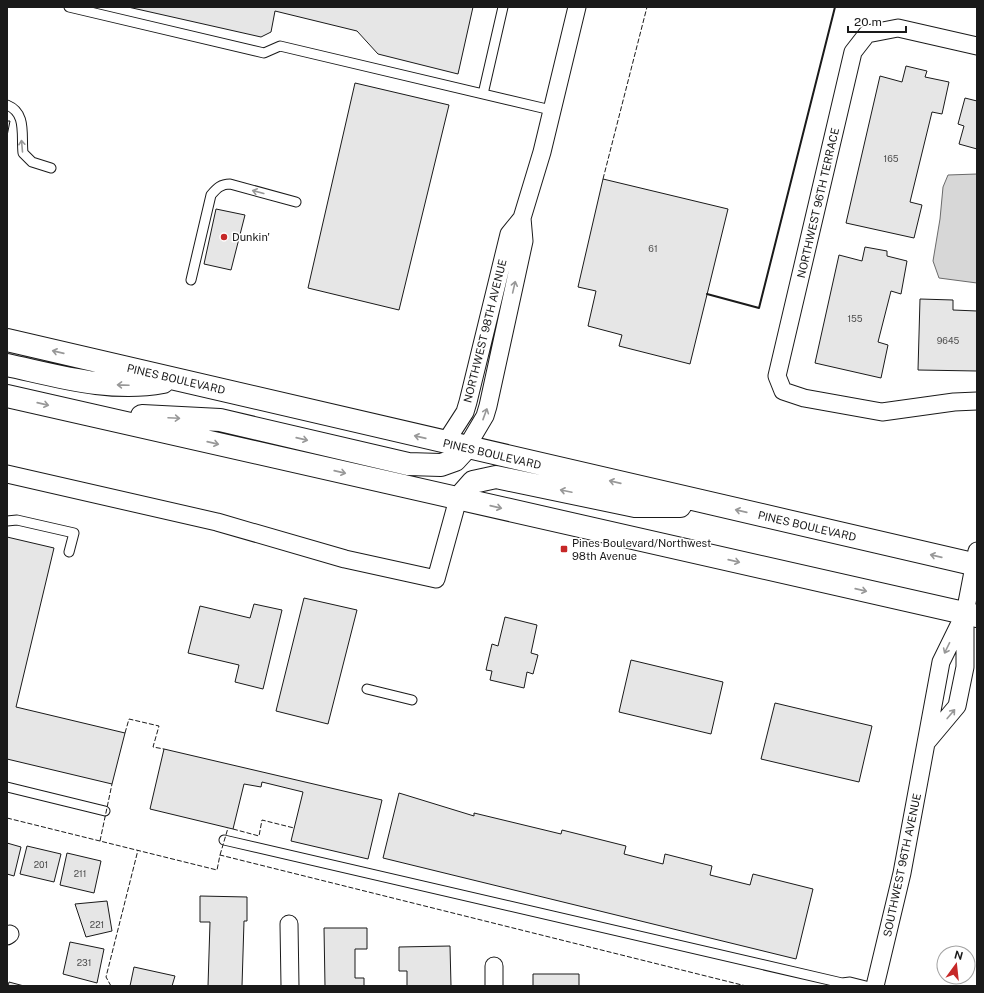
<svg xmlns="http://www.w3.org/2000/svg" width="984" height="993" font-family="'Public Sans',sans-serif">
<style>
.water{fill:#d7d7d7;stroke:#6a6a6a}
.building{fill:#e6e6e6;stroke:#1a1a1a}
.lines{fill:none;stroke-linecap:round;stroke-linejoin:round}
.service-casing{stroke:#1a1a1a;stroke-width:11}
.minor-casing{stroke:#1a1a1a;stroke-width:19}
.trunk-casing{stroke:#1a1a1a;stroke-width:24}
.service{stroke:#fff;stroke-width:9}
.minor{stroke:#fff;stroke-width:17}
.trunk{stroke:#fff;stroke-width:22}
.fence{stroke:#1a1a1a;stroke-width:1;stroke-dasharray:5 2;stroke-linecap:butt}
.wall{stroke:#1a1a1a;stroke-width:2}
.oneway{stroke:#989898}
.poi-dot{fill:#c62828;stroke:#fff;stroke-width:1.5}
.labels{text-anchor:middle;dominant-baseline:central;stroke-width:3;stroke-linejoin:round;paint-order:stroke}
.number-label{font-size:9px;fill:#4d4d4d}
.street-label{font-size:11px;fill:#1a1a1a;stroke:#fff}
.poi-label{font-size:11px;fill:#1a1a1a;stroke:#fff;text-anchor:start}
</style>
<rect width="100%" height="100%" fill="#fff"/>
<path class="water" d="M977,174V283L939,278L933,261L940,219L943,187L948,175Z"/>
<path class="building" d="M128,7H473L458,74L378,54L357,31L275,11L271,32L261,37Z
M906,66L927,71L925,77L949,82L942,114L932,112L910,202L922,205L914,238L846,223L880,76L902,82Z
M355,83L449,105L399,310L308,288Z
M965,98L977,101V149L959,144L964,126L958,124Z
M7,121H10L7,136Z
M603,179L728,209L690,364L619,346L622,335L588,326L596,291L578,287Z
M216,209L245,215L231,270L204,264Z
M865,247L887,251V256L907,261L901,294L891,291L878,342L888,345L881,378L815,363L839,255L862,261Z
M920,299L953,300V310L977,311V371L918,370Z
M7,537L54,548L16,707L125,733L112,784L7,759Z
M304,598L357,610L328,724L276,711Z
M254,604L282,610L263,689L235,682L239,665L188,653L200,606L250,618Z
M505,617L537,625L531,653L538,655L533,674L527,672L524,688L490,680L492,671L486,670L492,644L498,646Z
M631,660L723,682L711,734L619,712Z
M775,703L872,726L859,782L761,759Z
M164,749L382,800L368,859L291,841L303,792L262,782L261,787L244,784L233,829L150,809Z
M399,793L474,816V813L561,834L562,830L626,846L624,854L663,864L665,854L712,866L710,875L750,885L753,874L813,889L796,959L383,858Z
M7,843L21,847L14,876L7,874Z
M27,846L61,854L54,882L20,874Z
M67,853L101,861L94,893L60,885Z
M200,896L247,897V921H244L242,986H208L210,922H200Z
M107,901L112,931L86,937L75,904Z
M324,928H367V949H355V978H364V986H325Z
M70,942L104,949L97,983L63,974Z
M450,946L451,986H407V971H399V947Z
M134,967L175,976L172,986H130Z
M533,974H579V986H533Z
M9,982L24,986H8Z"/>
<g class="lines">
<defs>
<path id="service" d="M69,7L264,53L280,46L551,110
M483,94L503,7
M7,105C27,113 21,135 23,153L32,162L51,168
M191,280L211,195C217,188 221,184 230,184L296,202
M7,521L17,520L74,533L69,552
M367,689L412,700
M7,787L105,811
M224,840L842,983L850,982L866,986"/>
<path id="minor" d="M977,46L898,28L867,34L853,52L777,376L783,391L804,398L882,412L954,402L977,401
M445,443L465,412L468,402L509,234L522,218
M466,448L485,416L488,406L524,241L522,218L542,152L577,7
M7,474L217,522L345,559L436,579L458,499
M926,743L957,706L965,667V613L977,551
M289,924L290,986
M7,936L10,934
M494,966V986
M875,986L902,873L941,662L965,613"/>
<path id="trunk" d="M7,340L977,565
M7,365C58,376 111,392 163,382
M7,396L977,616
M142,416L220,420L408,464L441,465L455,460L466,448
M458,499L473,482L496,477L635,506H680"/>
</defs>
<use href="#service" class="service-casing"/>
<use href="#minor" class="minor-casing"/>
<use href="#trunk" class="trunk-casing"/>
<use href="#service" class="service"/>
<use href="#minor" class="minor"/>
<use href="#trunk" class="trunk"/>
<path class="fence" d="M603,179L647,7
M125,733L129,719L159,726L153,747L164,749
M7,818L217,870L220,855L746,986
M233,829L259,836L262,820L294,828
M100,841L112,784
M220,855L228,828
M111,986L106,977L138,850"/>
<path class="wall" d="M707,294L759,308L835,7"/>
</g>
<defs><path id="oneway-shaft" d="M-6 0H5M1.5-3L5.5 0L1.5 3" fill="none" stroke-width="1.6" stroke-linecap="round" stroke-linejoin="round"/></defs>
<g class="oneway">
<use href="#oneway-shaft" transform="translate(22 146) rotate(-95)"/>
<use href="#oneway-shaft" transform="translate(258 192) rotate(-165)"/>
<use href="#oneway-shaft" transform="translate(514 287) rotate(-77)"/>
<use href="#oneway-shaft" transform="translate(58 352) rotate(-167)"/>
<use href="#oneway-shaft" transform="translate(123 385) rotate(-178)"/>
<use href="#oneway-shaft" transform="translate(43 404) rotate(13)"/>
<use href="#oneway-shaft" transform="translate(485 414) rotate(-70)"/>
<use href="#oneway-shaft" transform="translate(174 418) rotate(3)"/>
<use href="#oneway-shaft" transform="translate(420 437) rotate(-167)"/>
<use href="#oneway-shaft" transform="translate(302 439) rotate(13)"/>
<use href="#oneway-shaft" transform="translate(213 443) rotate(13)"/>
<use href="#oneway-shaft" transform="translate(340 472) rotate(13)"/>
<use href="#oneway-shaft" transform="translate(615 482) rotate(-167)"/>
<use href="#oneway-shaft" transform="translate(566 491) rotate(-168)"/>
<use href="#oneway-shaft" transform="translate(496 507) rotate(13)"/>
<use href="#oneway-shaft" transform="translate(741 511) rotate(-167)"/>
<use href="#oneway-shaft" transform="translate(936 556) rotate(-167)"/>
<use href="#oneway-shaft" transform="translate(734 561) rotate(13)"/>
<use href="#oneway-shaft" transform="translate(861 590) rotate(13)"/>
<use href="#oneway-shaft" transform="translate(947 648) rotate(116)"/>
<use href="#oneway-shaft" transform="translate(951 714) rotate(-50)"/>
</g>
<g class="poi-dot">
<circle cx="224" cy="237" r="4"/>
<rect x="560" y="545" width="8" height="8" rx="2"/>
</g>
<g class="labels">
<g class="number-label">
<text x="891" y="158">165</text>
<text x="653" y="248">61</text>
<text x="855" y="318">155</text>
<text x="948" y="340">9645</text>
<text x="41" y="864">201</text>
<text x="80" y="873">211</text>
<text x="97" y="924">221</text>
<text x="84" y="962">231</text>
</g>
<g class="street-label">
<text transform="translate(818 203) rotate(-77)">NORTHWEST 96TH TERRACE</text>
<text transform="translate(485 331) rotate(-76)">NORTHWEST 98TH AVENUE</text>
<text transform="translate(176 379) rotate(13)">PINES BOULEVARD</text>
<text transform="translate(492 454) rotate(13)">PINES BOULEVARD</text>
<text transform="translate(807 526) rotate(13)">PINES BOULEVARD</text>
<text transform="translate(902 865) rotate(-78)">SOUTHWEST 96TH AVENUE</text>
</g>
<g class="poi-label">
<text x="232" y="237">Dunkin'</text>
<text x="572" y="543">Pines Boulevard/Northwest<tspan x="572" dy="13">98th Avenue</tspan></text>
</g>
</g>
<rect width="984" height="993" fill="none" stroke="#1a1a1a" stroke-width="16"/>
<g transform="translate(956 965) rotate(15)"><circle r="19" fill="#ffffff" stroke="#a3a3a3"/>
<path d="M0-3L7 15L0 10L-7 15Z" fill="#c62828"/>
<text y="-6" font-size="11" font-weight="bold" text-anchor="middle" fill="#1a1a1a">N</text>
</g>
<path d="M848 26v6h58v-6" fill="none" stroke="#1a1a1a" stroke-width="2"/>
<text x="854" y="26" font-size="12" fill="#1a1a1a" stroke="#ffffff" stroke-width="3" paint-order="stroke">20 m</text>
</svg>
